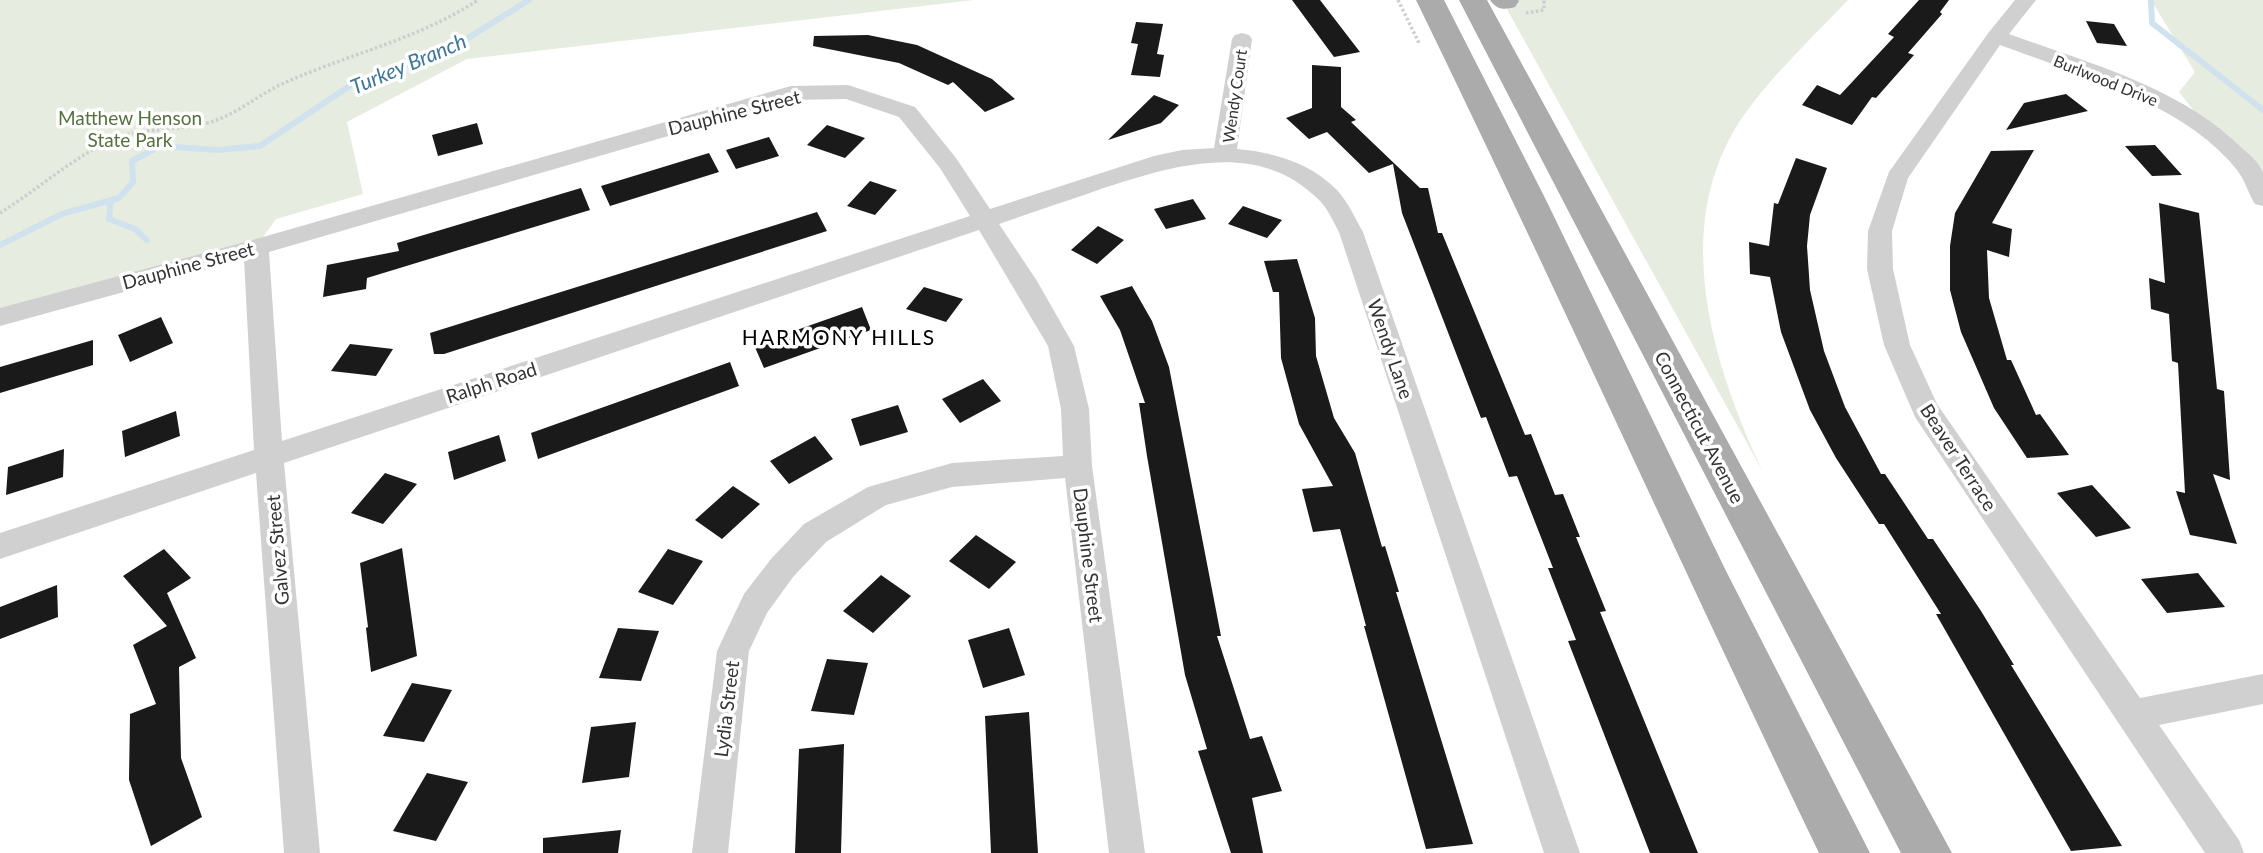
<svg xmlns="http://www.w3.org/2000/svg" width="2263" height="853" font-family="Lato,sans-serif">
<style>
.green{fill:#e6ecdf}
.lines{fill:none;stroke-linecap:round;stroke-linejoin:round}
.stream{stroke:#cfe2ee;stroke-width:6}
.building{fill:#1a1a1a}
.path{stroke:#cdcdcd;stroke-width:3.5;stroke-dasharray:2.5 2.5;stroke-linecap:butt}
.street{fill:#d0d0d0;fill-rule:evenodd}
.primary{fill:#ababab;fill-rule:evenodd}
.labels{text-anchor:middle;dominant-baseline:central;stroke-width:7;stroke-linejoin:round;paint-order:stroke}
.far-street-label{font-size:16px;fill:#333;stroke:#fff}
.street-label{font-size:19px;fill:#333;stroke:#fff}
.park-label{font-size:19px;fill:#56703f;stroke:#fff}
.water-label{font-size:21px;font-style:italic;fill:#3f7597;stroke:#fff}
.neighbourhood-label{font-size:21px;letter-spacing:2px;fill:#000;stroke:#fff}
</style>
<rect width="100%" height="100%" fill="#fff"/>
<path class="green" d="M0,0H974L467,59L347,122L363,194L276,219L256,247L0,317Z
M1502,0H1848C1813,37 1773,74 1744,115C1668,224 1712,364 1763,472Z
M2151,0H2263V198L2179,92L2195,72Z"/>
<g class="lines">
<path class="stream" d="M2151,0L2152,23L2263,110
M111,200L109,219L135,229L147,240
M0,245L62,214L119,198L133,182L132,161L160,146L218,150L260,146L351,85L449,50L529,0"/>
</g>
<path class="building" d="M1292,0H1320L1360,52L1334,57Z
M1919,0H1949L1940,12L1942,14L1908,53L1914,55L1876,98L1872,97L1852,125L1802,105L1817,85L1840,95L1894,37L1888,34Z
M2086,21L2114,24L2127,46L2097,43Z
M1136,22L1163,24L1157,54L1164,55L1160,77L1131,75L1138,44L1131,43Z
M868,35L917,45L992,79L1015,99L985,112L953,82L948,85L899,63L813,46L814,36Z
M1312,65L1341,67V107L1356,120L1351,122L1420,188H1428L1438,233H1442L1525,435L1531,434L1555,495L1563,494L1580,537H1576L1606,611L1600,612L1698,853H1650L1568,641L1576,640L1548,568H1553L1517,476L1509,477L1486,417L1481,418L1402,213L1393,164L1369,173L1327,132L1309,139L1286,118L1312,108Z
M2066,94L2088,111L2006,130L2024,103Z
M1154,95L1179,105L1161,123L1108,140Z
M477,123L483,144L438,156L432,135Z
M827,125L865,138L845,158L807,145Z
M769,137L779,156L736,169L726,150Z
M2155,145L2182,175L2152,176L2125,146Z
M2034,150L1992,223L2012,229L2009,257L1987,250L1989,298L2007,360H2011L2036,415L2040,414L2069,455L2027,458L1994,408L1961,332L1950,290V246L1955,213L1991,151Z
M709,153L719,172L610,206L601,186Z
M1796,158L1827,168L1810,215L1807,246L1810,290L1824,351L1845,407L1881,474H1885L1928,539H1933L1981,611L2014,665H2011L2122,846L2071,851L1936,614H1941L1884,524H1879L1836,458L1810,410L1781,332L1770,277L1750,274L1749,242L1769,246L1774,203L1778,204Z
M870,181L897,190L875,215L847,206Z
M581,188L590,210L367,278L366,289L323,297L327,265L399,251L397,243Z
M1193,199L1206,219L1166,229L1154,209Z
M2159,203L2199,213L2217,389L2224,391L2230,480L2213,474L2237,544L2190,535L2176,491L2185,493L2178,363L2172,361L2169,314L2151,309L2149,278L2165,283Z
M1243,206L1282,220L1267,238L1228,224Z
M817,212L827,231L444,354H434L430,333Z
M1098,226L1124,240L1097,264L1071,250Z
M1297,259L1315,318L1316,356L1334,418L1355,453L1382,547L1385,546L1399,592H1396L1473,844L1426,849L1364,626H1366L1340,529L1313,532L1302,489L1333,486L1299,424L1281,358L1279,292H1273L1264,261Z
M1132,286L1152,321L1169,367L1221,636H1217L1250,739L1262,736L1282,791L1252,798L1263,853H1231L1198,751L1207,749L1185,675L1147,456L1139,403H1145L1120,330L1100,296Z
M924,287L963,299L946,322L906,309Z
M862,307L871,330L764,368L754,345Z
M161,317L173,343L130,362L118,335Z
M93,340V365L0,393V367Z
M350,344L393,349L376,376L331,371Z
M730,362L739,386L538,459L531,433Z
M983,379L1001,401L960,423L942,399Z
M898,405L908,432L860,446L851,419Z
M176,411L180,436L125,457L122,431Z
M499,435L506,461L454,480L448,452Z
M815,436L833,459L789,484L770,461Z
M64,449L63,477L6,495L8,467Z
M385,473L417,484L383,524L351,513Z
M2092,485L2131,528L2096,537L2057,493Z
M733,486L760,504L722,539L695,520Z
M976,535L1016,562L989,589L949,561Z
M402,548L417,656L371,672L366,628L368,627L360,563Z
M164,549L191,578L167,593L196,658L179,667L181,758L202,817L151,846L129,780L130,714L156,704L133,645L167,626L123,576Z
M668,549L703,561L673,605L638,592Z
M2198,573L2225,607L2167,613L2141,579Z
M881,575L911,596L873,633L843,611Z
M57,585L58,617L0,639V607Z
M618,628L659,631L641,681L599,678Z
M1009,628L1025,675L983,688L968,640Z
M827,659L868,663L854,715L811,711Z
M412,683L452,690L424,742L383,736Z
M1029,712L1038,853H991L985,716Z
M636,722L629,777L582,783L591,727Z
M844,744L841,853H795L799,749Z
M427,773L468,782L436,841L393,831Z
M621,830L618,853H543V838Z"/>
<g class="lines">
<path class="path" d="M1398,0L1419,43
M1526,13L1544,10V0
M0,213C37,190 72,158 112,140C144,126 178,132 211,122C237,114 258,95 282,84C348,54 417,40 478,0"/>
<path class="street" d="M2015,0H2036L2009,34C2088,63 2181,87 2243,149C2250,155 2261,164 2263,174C2263,183 2263,196 2263,206L2255,204C2248,193 2245,180 2237,170C2184,103 2077,74 2000,45L1908,178L1892,231L1893,269L1910,345L1937,404L2140,698L2263,674V704L2159,725L2239,840L2244,853H2205L1915,417L1884,345L1867,269L1868,231L1889,172L1989,32Z
M1242,33L1249,35L1252,39L1237,149C1273,152 1311,163 1337,190C1348,202 1355,218 1363,232L1580,853H1544L1339,232C1333,221 1328,209 1319,200C1258,138 1172,166 1101,189C1067,201 1033,212 999,224L1037,281L1074,346L1089,409L1092,466L1145,853H1109L1065,478L952,487L886,505L826,542L793,577L767,613L749,651L728,853H692L717,651L744,594L771,559L804,524L868,487L952,463L1063,456L1061,409L1048,346L979,230L284,463L320,853H284L256,473L0,559V533L254,450L244,259L0,326V308L256,239L791,86L848,85L915,107L956,158L990,209L1154,156L1182,150L1214,148L1232,39L1235,35ZM846,99L899,117L940,168L970,216L282,441L269,252L792,100Z"/>
<path class="primary" d="M1416,0H1444L1545,198L1726,571L1870,853H1819C1683,570 1554,283 1416,0Z
M1459,0H1487L1952,853H1901Z
M1490,0H1518L1519,1L1515,7C1504,10 1497,10 1490,0Z"/>
</g>
<g class="labels">
<g class="far-street-label">
<text transform="translate(2106 80) rotate(22)">Burlwood Drive</text>
<text transform="translate(1234 96) rotate(-82)">Wendy Court</text>
</g>
<g class="street-label">
<text transform="translate(734 112) rotate(-14)">Dauphine Street</text>
<text transform="translate(188 265) rotate(-15)">Dauphine Street</text>
<text transform="translate(1391 349) rotate(71)">Wendy Lane</text>
<text transform="translate(491 382) rotate(-18)">Ralph Road</text>
<text transform="translate(1700 427) rotate(62)">Connecticut Avenue</text>
<text transform="translate(1959 457) rotate(57)">Beaver Terrace</text>
<text transform="translate(277 550) rotate(-95)">Galvez Street</text>
<text transform="translate(1089 555) rotate(83)">Dauphine Street</text>
<text transform="translate(726 709) rotate(-83)">Lydia Street</text>
</g>
<g class="park-label">
<text x="130" y="117">Matthew Henson<tspan x="130" dy="22">State Park</tspan></text>
</g>
<g class="water-label">
<text transform="translate(408 63) rotate(-23)">Turkey Branch</text>
</g>
<g class="neighbourhood-label">
<text x="839" y="336">HARMONY HILLS</text>
</g>
</g>
</svg>
